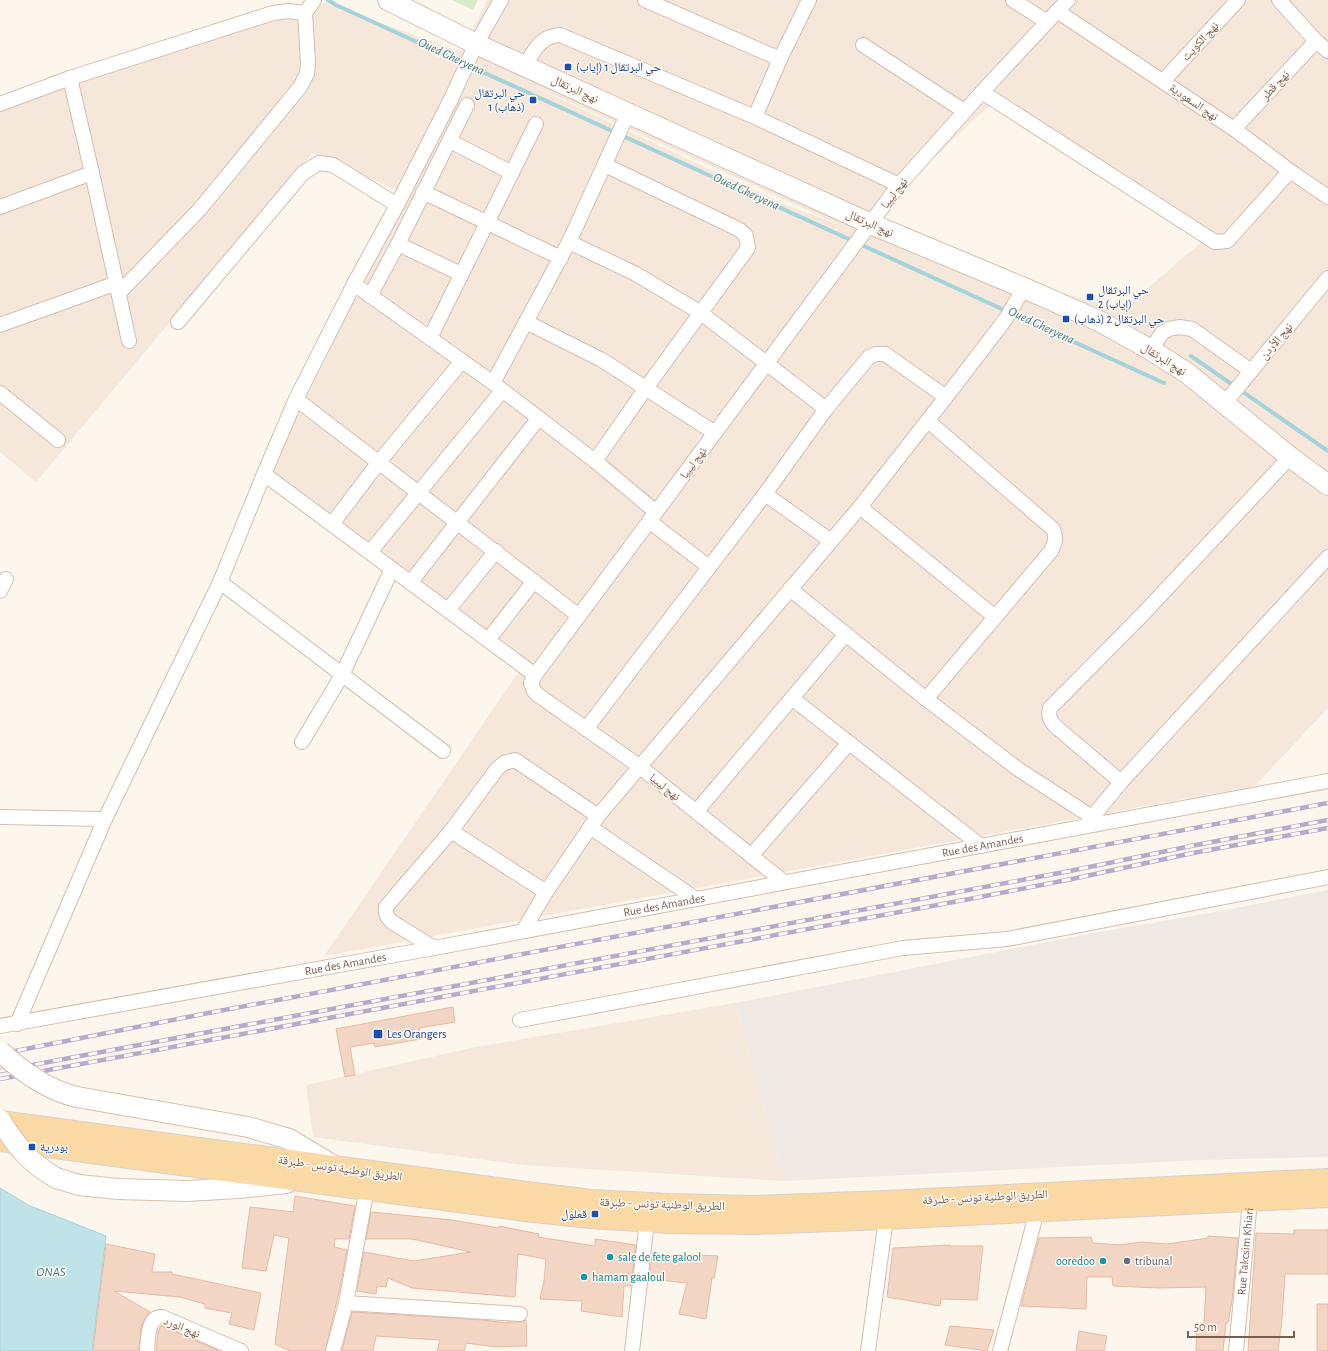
<svg xmlns="http://www.w3.org/2000/svg" width="1328" height="1351" font-family="'Alegreya Sans','Noto Naskh Arabic',sans-serif">
<style>
.residential{fill:#f5e8da;fill-rule:evenodd}
.industrial{fill:#efe9e4}
.green{fill:#d8ecc9}
.water{fill:#bfe3e8;stroke:#a5d3da}
.lines{fill:none;stroke-linecap:round;stroke-linejoin:round}
.stream{stroke:#a5d3da;stroke-width:4}
.building{fill:#f3d5c3;stroke:#e6bba3}
.street-casing{stroke:#d1beb0;stroke-width:16}
.secondary-casing{stroke:#d6c0b0;stroke-width:22}
.primary-casing{stroke:#dad1cd;stroke-width:24}
.street{stroke:#fff;stroke-width:14}
.secondary{stroke:#fff;stroke-width:20}
.primary{stroke:#fbd9a5;stroke-width:22}
.rail-casing{stroke:#b9a8c9;stroke-width:4.5}
.rail{stroke:#fffaf3;stroke-width:3;stroke-dasharray:9;stroke-linecap:butt}
.secondary-bridge-casing{stroke:#d6c0b0;stroke-width:22;stroke-linecap:butt}
.secondary-bridge{stroke:#fff;stroke-width:20}
.transit-dot{fill:#1a4fb4;stroke:#fffaf3;stroke-width:1.5}
.culture-dot{fill:#0f9aa8;stroke:#fffaf3;stroke-width:1.5}
.service-dot{fill:#5c6f8a;stroke:#fffaf3;stroke-width:1.5}
.labels{text-anchor:middle;dominant-baseline:central;stroke-width:3;stroke-linejoin:round;paint-order:stroke}
.street-label{font-size:12px;fill:#7a5c4d;stroke:#fffaf3}
.transit-label{font-size:12px;fill:#164399;stroke:#fffaf3;text-anchor:start}
.culture-label{font-size:12px;fill:#0d838f;stroke:#fffaf3;text-anchor:start}
.service-label{font-size:12px;fill:#4e5e75;stroke:#fffaf3;text-anchor:start}
.water-label{font-size:13px;font-style:italic;fill:#437c86;stroke:#fffaf3}
</style>
<rect width="100%" height="100%" fill="#fdf6ec"/>
<path class="residential" d="M488,0H1328V708L1255,786L324,956L520,670L265,480L401,192L312,153L36,482L0,452V105L326,3L460,52ZM501,71L847,228H848L786,205ZM997,98L1210,235L1122,310L856,232Z
M735,1003L784,1181L524,1165L313,1137L306,1085L476,1047Z"/>
<path class="industrial" d="M1328,890V1157L1200,1160L784,1181L735,1003L1088,934L1220,911Z"/>
<path class="green" d="M452,0H478L473,10Z"/>
<path class="water" d="M0,1188L28,1205L106,1236L92,1351H0Z"/>
<g class="lines">
<path class="stream" d="M328,0L336,5L1164,383
M1191,356L1328,451"/>
</g>
<path class="building" d="M453,1007L455,1022L419,1028L421,1039L375,1047L374,1043L350,1047L355,1075L345,1077L336,1029Z
M295,1196L355,1206L349,1239H335L334,1247L347,1250L340,1288L325,1351H290L275,1344L289,1238L274,1235L266,1271L242,1268L250,1207L293,1212Z
M371,1212L452,1220L499,1228V1226L539,1234L538,1237L595,1246V1239L636,1245L631,1286H624L622,1317L581,1311L582,1301L540,1299L544,1281L546,1259L518,1254L515,1297L412,1288L388,1278L386,1287L377,1286L376,1294L357,1291L364,1252L414,1261L471,1252L412,1239H366Z
M1294,1230H1328V1274H1285L1282,1319L1278,1351H1248L1256,1233L1294,1234Z
M1208,1236L1238,1238L1232,1301L1228,1323H1226L1223,1351H1196L1197,1323H1204L1206,1287L1159,1288L1113,1286L1112,1277H1087L1086,1309L1021,1306L1039,1238L1091,1237L1093,1243L1120,1245L1141,1242L1167,1244L1208,1238Z
M106,1244L155,1254L152,1272H172V1274L261,1293L254,1330L229,1324L232,1313L205,1308V1304L180,1297L114,1291L150,1312L144,1320L141,1327L139,1351H93Z
M950,1245V1246H983L977,1300L941,1299L940,1306L887,1297L893,1248Z
M652,1254L681,1258V1254L718,1256L714,1278H712L706,1319L679,1314L687,1283L649,1279Z
M1317,1304H1328V1351H1317Z
M352,1312L483,1320L507,1323V1322H520L526,1320L527,1346L495,1347L466,1343L464,1351H437L440,1340L376,1336L373,1351H342Z
M161,1326L215,1349L219,1351H156L158,1332Z
M950,1326L994,1330L987,1351L945,1345Z
M1079,1331L1107,1336L1104,1351H1076Z"/>
<g class="lines">
<defs>
<g id="street">
<path d="M645,0L780,59"/>
<path d="M1013,0L1047,22"/>
<path d="M1279,0L1316,41L1328,51"/>
<path d="M1057,11L1234,129L1290,171L1328,197"/>
<path d="M863,45L964,111"/>
<path d="M525,66C534,51 540,36 560,35L755,117L899,185"/>
<path d="M70,78L92,173L129,341"/>
<path d="M1163,81L1238,0"/>
<path d="M982,92L1215,242L1227,241L1231,237L1290,171"/>
<path d="M0,104L70,78L273,13L288,11L305,13"/>
<path d="M755,117L780,59L809,0"/>
<path d="M1234,129L1316,41"/>
<path d="M450,141L512,173"/>
<path d="M423,192L561,258"/>
<path d="M0,207L92,173"/>
<path d="M569,242L636,274L701,313L826,409"/>
<path d="M398,244L461,274"/>
<path d="M354,284L493,383L595,461L656,512"/>
<path d="M119,293L200,209L300,87L307,74L308,63L305,13L314,0"/>
<path d="M370,296L398,244L467,105"/>
<path d="M178,322L303,173L319,163L333,165L397,205"/>
<path d="M526,322L602,360L715,433"/>
<path d="M0,325L117,283"/>
<path d="M430,338L536,124"/>
<path d="M1151,350L1162,333L1169,329L1179,327L1192,329L1251,371"/>
<path d="M493,383L569,242L628,113"/>
<path d="M0,393L58,440"/>
<path d="M296,399L579,616"/>
<path d="M1224,404L1328,278"/>
<path d="M595,461L646,388L748,248L746,236L740,230L605,165"/>
<path d="M264,474L535,675"/>
<path d="M765,494L831,541"/>
<path d="M860,507L995,617"/>
<path d="M649,521L709,567"/>
<path d="M332,524L379,462L462,361"/>
<path d="M370,552L502,391"/>
<path d="M220,582L443,751"/>
<path d="M410,583L538,419"/>
<path d="M790,589L926,699L1018,769L1092,817"/>
<path d="M0,591L6,579"/>
<path d="M448,610L496,551"/>
<path d="M488,640L534,581"/>
<path d="M793,699L981,846"/>
<path d="M926,699L1051,551C1055,542 1057,538 1053,529L928,421"/>
<path d="M586,729L765,494L826,409L869,357L876,354H885L946,397"/>
<path d="M302,742L342,675L392,569"/>
<path d="M1121,782L1055,726C1050,720 1048,716 1050,708L1143,614L1290,457"/>
<path d="M696,812L846,634"/>
<path d="M0,817L105,819"/>
<path d="M1086,825L1121,782L1328,557"/>
<path d="M590,827L696,899"/>
<path d="M451,831L546,892"/>
<path d="M751,856L849,743"/>
<path d="M784,882L639,766L538,695L534,691L531,683L535,675L899,185L982,92L1047,22L1068,0"/>
<path d="M523,931L546,892L598,816L860,507L946,397L1005,320L1024,288"/>
<path d="M434,948L392,922C387,917 385,914 386,907L451,831L497,769L504,763L515,760L598,816"/>
<path d="M520,1020L903,948L1007,939L1328,877"/>
<path d="M17,1024L105,819L220,582L264,474L296,399L354,284L397,205L452,97L476,44L501,0"/>
<path id="s1" d="M0,1026L434,948L1328,781"/>
<path d="M346,1303L520,1314"/>
<path d="M147,1351C148,1341 147,1316 162,1317L241,1351"/>
<path d="M333,1351L346,1303L367,1188"/>
<path d="M632,1351L647,1221"/>
<path d="M868,1351L886,1218"/>
<path d="M1000,1351L1037,1211"/>
<path id="s2" d="M1236,1351L1250,1200"/>
</g>
<path id="secondary" d="M388,0L476,44L871,224L1024,288L1099,321L1151,350L1187,373L1290,457L1328,485
M77,1097L248,1127L289,1139L334,1166
M56,1178L79,1185L118,1189L187,1191L238,1188L286,1183"/>
<path id="primary" d="M0,1122L527,1193L592,1201L669,1205L754,1207L885,1202L1328,1180
M0,1140L525,1210L591,1217L669,1222L754,1223L886,1218L1328,1196"/>
</defs>
<use href="#street" class="street-casing"/>
<use href="#secondary" class="secondary-casing"/>
<use href="#primary" class="primary-casing"/>
<use href="#street" class="street"/>
<use href="#secondary" class="secondary"/>
<use href="#primary" class="primary"/>
<defs>
<path id="rail" d="M0,1054L203,1014L1328,803
M0,1071L1070,871L1191,846L1328,820
M0,1079L975,898L1072,879L1193,853L1328,828"/>
</defs>
<use href="#rail" class="rail-casing"/>
<use href="#rail" class="rail"/>
<defs>
<path id="secondary-bridge" d="M0,1051C22,1072 47,1090 77,1097
M0,1120C17,1147 29,1162 56,1178"/>
</defs>
<use href="#secondary-bridge" class="secondary-bridge-casing"/>
<use href="#secondary-bridge" class="secondary-bridge"/>
</g>
<g class="transit-dot">
<rect x="564" y="63" width="8" height="8" rx="2"/>
<rect x="529" y="96" width="8" height="8" rx="2"/>
<rect x="1086" y="293" width="8" height="8" rx="2"/>
<rect x="1062" y="315" width="8" height="8" rx="2"/>
<rect x="373" y="1029" width="10" height="10" rx="2"/>
<rect x="28" y="1143" width="8" height="8" rx="2"/>
<rect x="591" y="1210" width="8" height="8" rx="2"/>
</g>
<g class="culture-dot">
<circle cx="610" cy="1257" r="4"/>
<circle cx="1103" cy="1261" r="4"/>
<circle cx="584" cy="1277" r="4"/>
</g>
<circle class="service-dot" cx="1127" cy="1261" r="4"/>
<g class="labels">
<g class="street-label">
<text transform="translate(1200 41) rotate(-47)">نهج الكويت</text>
<text transform="translate(1275 85) rotate(-47)">نهج قطر</text>
<text transform="translate(575 89) rotate(25)">نهج البرتقال</text>
<text transform="translate(1194 102) rotate(34)">نهج السعودية</text>
<text transform="translate(894 193) rotate(-52)">نهج ليبيا</text>
<text transform="translate(870 223) rotate(24)">نهج البرتقال</text>
<text transform="translate(1276 341) rotate(-50)">نهج الأردن</text>
<text transform="translate(1164 359) rotate(32)">نهج البرتقال</text>
<text transform="translate(693 463) rotate(-53)">نهج ليبيا</text>
<text transform="translate(665 787) rotate(39)">نهج ليبيا</text>
<text stroke="none"><textPath href="#s1" startOffset="999">Rue des Amandes</textPath></text>
<text stroke="none"><textPath href="#s1" startOffset="675">Rue des Amandes</textPath></text>
<text stroke="none"><textPath href="#s1" startOffset="351">Rue des Amandes</textPath></text>
<text transform="translate(340 1168) rotate(8)">الطريق الوطنية تونس - طبرقة</text>
<text transform="translate(985 1197) rotate(-3)">الطريق الوطنية تونس - طبرقة</text>
<text transform="translate(662 1204) rotate(2)">الطريق الوطنية تونس - طبرقة</text>
<text stroke="none"><textPath href="#s2" startOffset="100">Rue Takcsim Khiari</textPath></text>
<text transform="translate(182 1327) rotate(22)">نهج الورد</text>
</g>
<g class="transit-label">
<text x="576" y="67">حي البرتقال 1 (إياب)</text>
<text x="525" y="93" text-anchor="end">حي البرتقال<tspan x="525" dy="14">1 (ذهاب)</tspan></text>
<text x="1098" y="290">حي البرتقال<tspan x="1098" dy="14">2 (إياب)</tspan></text>
<text x="1074" y="319">حي البرتقال 2 (ذهاب)</text>
<text x="387" y="1034">Les Orangers</text>
<text x="40" y="1147">بودرية</text>
<text x="587" y="1214" text-anchor="end">قعلول</text>
</g>
<g class="culture-label">
<text x="618" y="1257">sale de fete galool</text>
<text x="1095" y="1261" text-anchor="end">ooredoo</text>
<text x="592" y="1277">hamam gaaloul</text>
</g>
<g class="service-label">
<text x="1135" y="1261">tribunal</text>
</g>
<g class="water-label">
<text transform="translate(451 57) rotate(25)">Oued Gheryena</text>
<text transform="translate(746 192) rotate(25)">Oued Gheryena</text>
<text transform="translate(1041 326) rotate(25)">Oued Gheryena</text>
<text x="51" y="1272">ONAS</text>
</g>
</g>
<path d="M1188 1331v6h106v-6" fill="none" stroke="#7a5c4d" stroke-width="2"/>
<text x="1194" y="1331" font-size="12" fill="#7a5c4d" stroke="#fffaf3" stroke-width="3" paint-order="stroke">50 m</text>
</svg>
